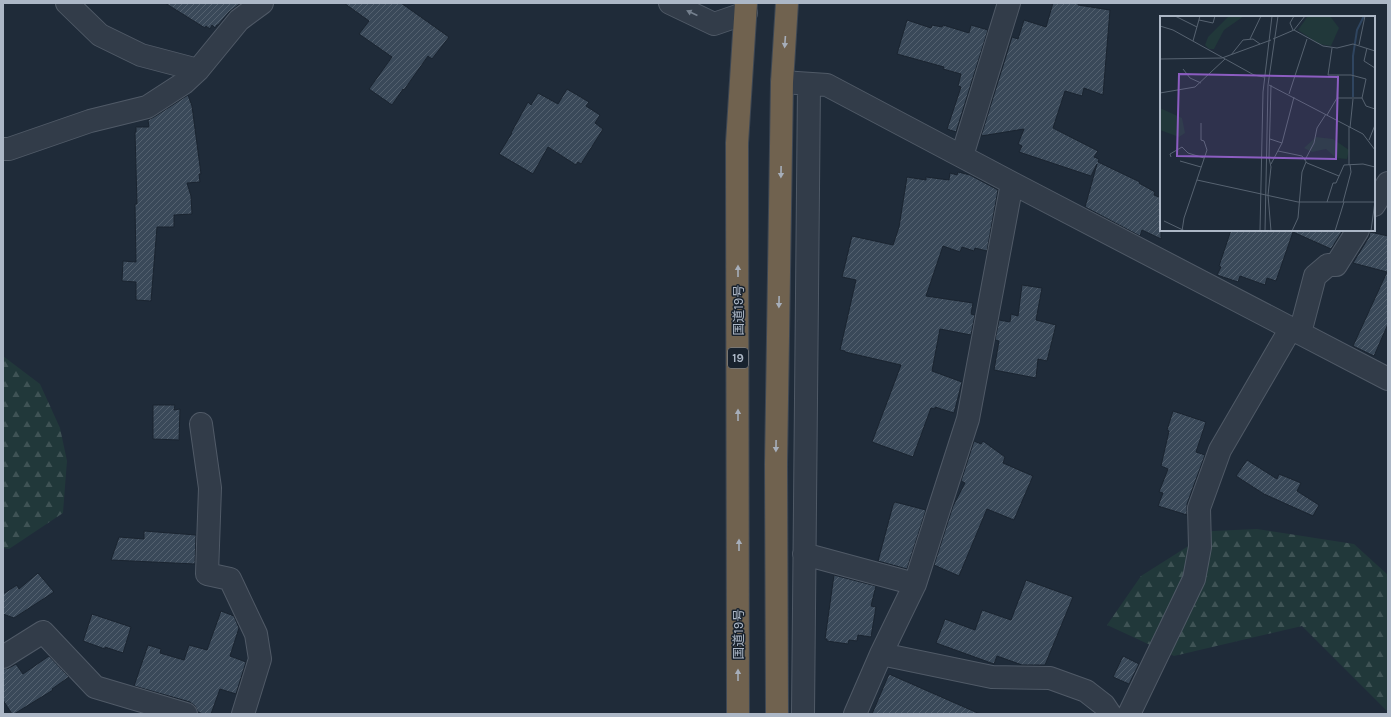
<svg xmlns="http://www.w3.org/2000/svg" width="1391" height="717" font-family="Karla,'Noto Sans JP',sans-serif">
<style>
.forest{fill:url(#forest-firs)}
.building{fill:url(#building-hatch);stroke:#1a2430}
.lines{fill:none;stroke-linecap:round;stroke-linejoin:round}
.minor-casing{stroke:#505a67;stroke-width:24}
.highway-casing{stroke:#3d4754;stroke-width:24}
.minor{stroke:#323c49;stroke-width:22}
.highway{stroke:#70624f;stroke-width:22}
.oneway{fill:#75808e}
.oneway2{fill:#a6aeba}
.labels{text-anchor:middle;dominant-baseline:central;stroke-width:3;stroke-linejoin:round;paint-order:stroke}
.shield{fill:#18222e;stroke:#808a98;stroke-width:1}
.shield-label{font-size:12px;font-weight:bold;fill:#acb7c6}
.street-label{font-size:13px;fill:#acb7c6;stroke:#18222e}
.inset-river{fill:none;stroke:#2f4560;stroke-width:2}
.inset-road{fill:none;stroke:#576371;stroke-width:1}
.view{fill:#8c5dc1;fill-opacity:0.15;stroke:#8c5dc1;stroke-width:2}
.inset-edge{fill:none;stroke:#acb7c6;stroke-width:2}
</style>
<defs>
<pattern id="forest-firs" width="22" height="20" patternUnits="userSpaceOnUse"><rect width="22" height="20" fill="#21383a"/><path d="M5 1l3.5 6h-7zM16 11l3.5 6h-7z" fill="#3f5355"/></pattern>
<pattern id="building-hatch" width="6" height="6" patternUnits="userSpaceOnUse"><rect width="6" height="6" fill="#3a4959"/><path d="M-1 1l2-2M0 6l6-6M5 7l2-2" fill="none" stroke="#54616f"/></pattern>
</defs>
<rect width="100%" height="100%" fill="#1f2b39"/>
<path class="forest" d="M3,356L40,384L60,428L67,461L63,513L9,549L3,548Z
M1257,529L1354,544L1388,575V711L1386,710L1302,626L1174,656L1107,625L1141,576L1212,531Z"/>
<path class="building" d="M165,3H241L229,12L218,25H217L215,28L212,25L210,29L206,26L205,28Z
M344,3H401L449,37L432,59L428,56L404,90L403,89L392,105L369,89L392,57L359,34L369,21Z
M1053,3H1078V5L1110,10L1103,95L1084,88L1082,96L1065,91L1053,128L1098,151L1094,157L1099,159L1098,162L1140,182L1139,183L1155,192L1154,195L1161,198V239L1142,230L1140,236L1085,207L1097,164L1091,176L1019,152L1022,146L1018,144L1024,129L981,136L1012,37L1018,39L1024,20L1046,27Z
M907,20L931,28L932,25L942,27L943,25L969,33L971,25L988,30L956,132L947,129L961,87L958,86L961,74L943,69L944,67L897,54Z
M567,89L589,102L586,106L600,115L595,123L603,129L581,164L578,162L576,165L548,147L533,174L499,154L512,133H511L528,102L531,105L538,93L558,104Z
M188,95L192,106L201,174H199L200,182L187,183L191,196L192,214L174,215V227H157L151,301L136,300V282L122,281L123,261L136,262L135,204H137L135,132H136V127H149L148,120L154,117Z
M958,172L970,175L998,190L987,251L975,248L974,251L962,247L960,252L943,246L926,296L973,303L971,314L975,315L971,335L940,329L932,371L962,382L954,413L935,407V409L931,408L913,457L872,442L901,365L845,352V351L840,350L856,280L842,277L852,236L893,245L899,227L907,177L926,180V177L949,180L950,173L957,175Z
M1231,230H1343L1331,249L1293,232L1276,281L1267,278L1265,285L1240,276L1238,282L1217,275L1221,267L1219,266Z
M1370,232L1388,236V324L1374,356L1353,346L1387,272L1353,263L1369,237Z
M1022,285L1042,288L1036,320L1056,325L1047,361L1038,359L1036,378L994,370L999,341L995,340L999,320L1010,322L1011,314L1018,316Z
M153,405H175L174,410L180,409L179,440L153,439Z
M1173,411L1206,422L1196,452L1205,455L1187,504V515L1158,506L1163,493L1159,492L1168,469L1161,466L1169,431L1167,430Z
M974,441L981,444L983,441L1005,457L1003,463L1033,476L1014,520L987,509L959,576L934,565L953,506L965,483L961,481Z
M1247,460L1277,479L1279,474L1301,483L1297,491L1319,505L1313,516L1264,494L1236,476Z
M895,502L926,510L907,569L878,561L893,505Z
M144,531L196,535L195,564L111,560L119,537L144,539Z
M38,573L54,592L14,618L3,614V594L17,585L19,589Z
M834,575L876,586L871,606L876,607L871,637L858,635L857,641L849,640L848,644L827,641V639H825Z
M1026,580L1073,597L1045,665H1022L997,656L994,664L936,643L945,619L975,630L982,610L1011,620Z
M221,611L234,616L239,628L230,656L246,662L236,694L220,689L211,714H203L198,712L195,706L190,702L134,686L148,645L161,649L160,653L184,660L189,645L207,650Z
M92,614L131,627L123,653L105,647V649L83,641Z
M49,656L69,677L52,689L53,690L14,714H12L3,700V669L9,668L16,664L23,674Z
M1123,656L1139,664L1129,684L1113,677Z
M889,674L980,714H872Z"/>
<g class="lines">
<defs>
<path id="minor" d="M67,3L100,35L141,55L198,70
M670,3L714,24L746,13
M782,82L827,85L1012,183L1388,379
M3,149H9L90,121L147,107L184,83L198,70L239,20L262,3
M962,156L1009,3
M1374,205L1388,183
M1300,333L1315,276L1328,265H1336L1358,230
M201,424L210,488L207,574L230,579L256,634L260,659L243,714
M804,554L915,584
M881,654L992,677L1050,678L1086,691L1104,705L1110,714
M3,657L43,632L95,687L186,714
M803,714L809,84
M855,714L881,654L915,584L968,419L1012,183
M1129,714L1194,579L1200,547L1199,508L1220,450L1291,328"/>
<path id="highway" d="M738,714L737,143L746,3
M777,714L776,464L782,82L787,3"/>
</defs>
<use href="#minor" class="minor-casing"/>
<use href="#highway" class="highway-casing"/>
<use href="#minor" class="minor"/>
<use href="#highway" class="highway"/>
</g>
<defs><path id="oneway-solid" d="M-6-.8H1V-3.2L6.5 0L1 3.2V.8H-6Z"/></defs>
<use class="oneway" href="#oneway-solid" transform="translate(692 13) rotate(-155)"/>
<g class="oneway2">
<use href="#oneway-solid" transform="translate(785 42) rotate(94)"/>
<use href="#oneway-solid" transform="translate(781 172) rotate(91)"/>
<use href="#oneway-solid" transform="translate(738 271) rotate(-90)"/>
<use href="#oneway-solid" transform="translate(779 302) rotate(91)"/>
<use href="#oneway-solid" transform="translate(738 415) rotate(-90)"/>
<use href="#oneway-solid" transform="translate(776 446) rotate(91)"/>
<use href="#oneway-solid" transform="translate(739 545) rotate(-90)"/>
<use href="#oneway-solid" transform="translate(738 675) rotate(-90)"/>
</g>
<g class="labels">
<rect class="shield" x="728" y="348" width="20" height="20" rx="3"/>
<g class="shield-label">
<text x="738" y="358">19</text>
</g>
<g class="street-label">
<text transform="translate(738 310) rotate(-90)">国道19号</text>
<text transform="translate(738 634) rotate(-90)">国道19号</text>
</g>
</g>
<g transform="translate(1160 16)">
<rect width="215" height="215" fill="#1f2b39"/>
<path d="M148,0H170L179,12L171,30L159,28L138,14Z" fill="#21383a"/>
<path d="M69,0H84L64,14L54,33H49L45,29L48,21ZM0,92L22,102L25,117L19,121L0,114ZM156,121L173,123L189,134L187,143L176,142L166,133L152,136L144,132Z" fill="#21383a"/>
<path class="inset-river" d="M193,81V40L197,14L204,0"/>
<path class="inset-road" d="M15,0L37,11M39,4L53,7L55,0M0,10L13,14L94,59L104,61M133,14L130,7L134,0M134,14L163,30L177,32L193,28L215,35M90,23L101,0M113,23L134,14L145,0M33,25L40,0M199,29L205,0M172,32L168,59H191L206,63L202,82L206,90L215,93M207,32L204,45L215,52M71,39L83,24L93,23L100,28M0,43L62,42L111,24M23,53L30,62L41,67M109,69L203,118L215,134M0,77L35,71L65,43M129,78L147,23M177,82H202M167,99L177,82L178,59M190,112L193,83M110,123L122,127M209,124L215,109M118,135L142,140L147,147L179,160M11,141L10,138L22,131L28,137L44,142M145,144L154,127L157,112L166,98M20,145L41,151M111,148L122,127L134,81M189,149V111M37,164L138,186H215M167,186L173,167H176L184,149L203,148L215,151M183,186L191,156L190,149M4,205L25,215M22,215L24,202L47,134L44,125L41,124V107M100,215L103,76L112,0M105,215L108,69L118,0M111,215L108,179L111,151L109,142L111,69M132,215L138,202L142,156L146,146M175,215L184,186M211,215L215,185"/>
<path class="view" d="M19,58L178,61L176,143L17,140Z"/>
<rect width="215" height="215" class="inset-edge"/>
</g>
<rect width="1391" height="717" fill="none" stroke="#acb7c6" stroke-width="8"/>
</svg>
